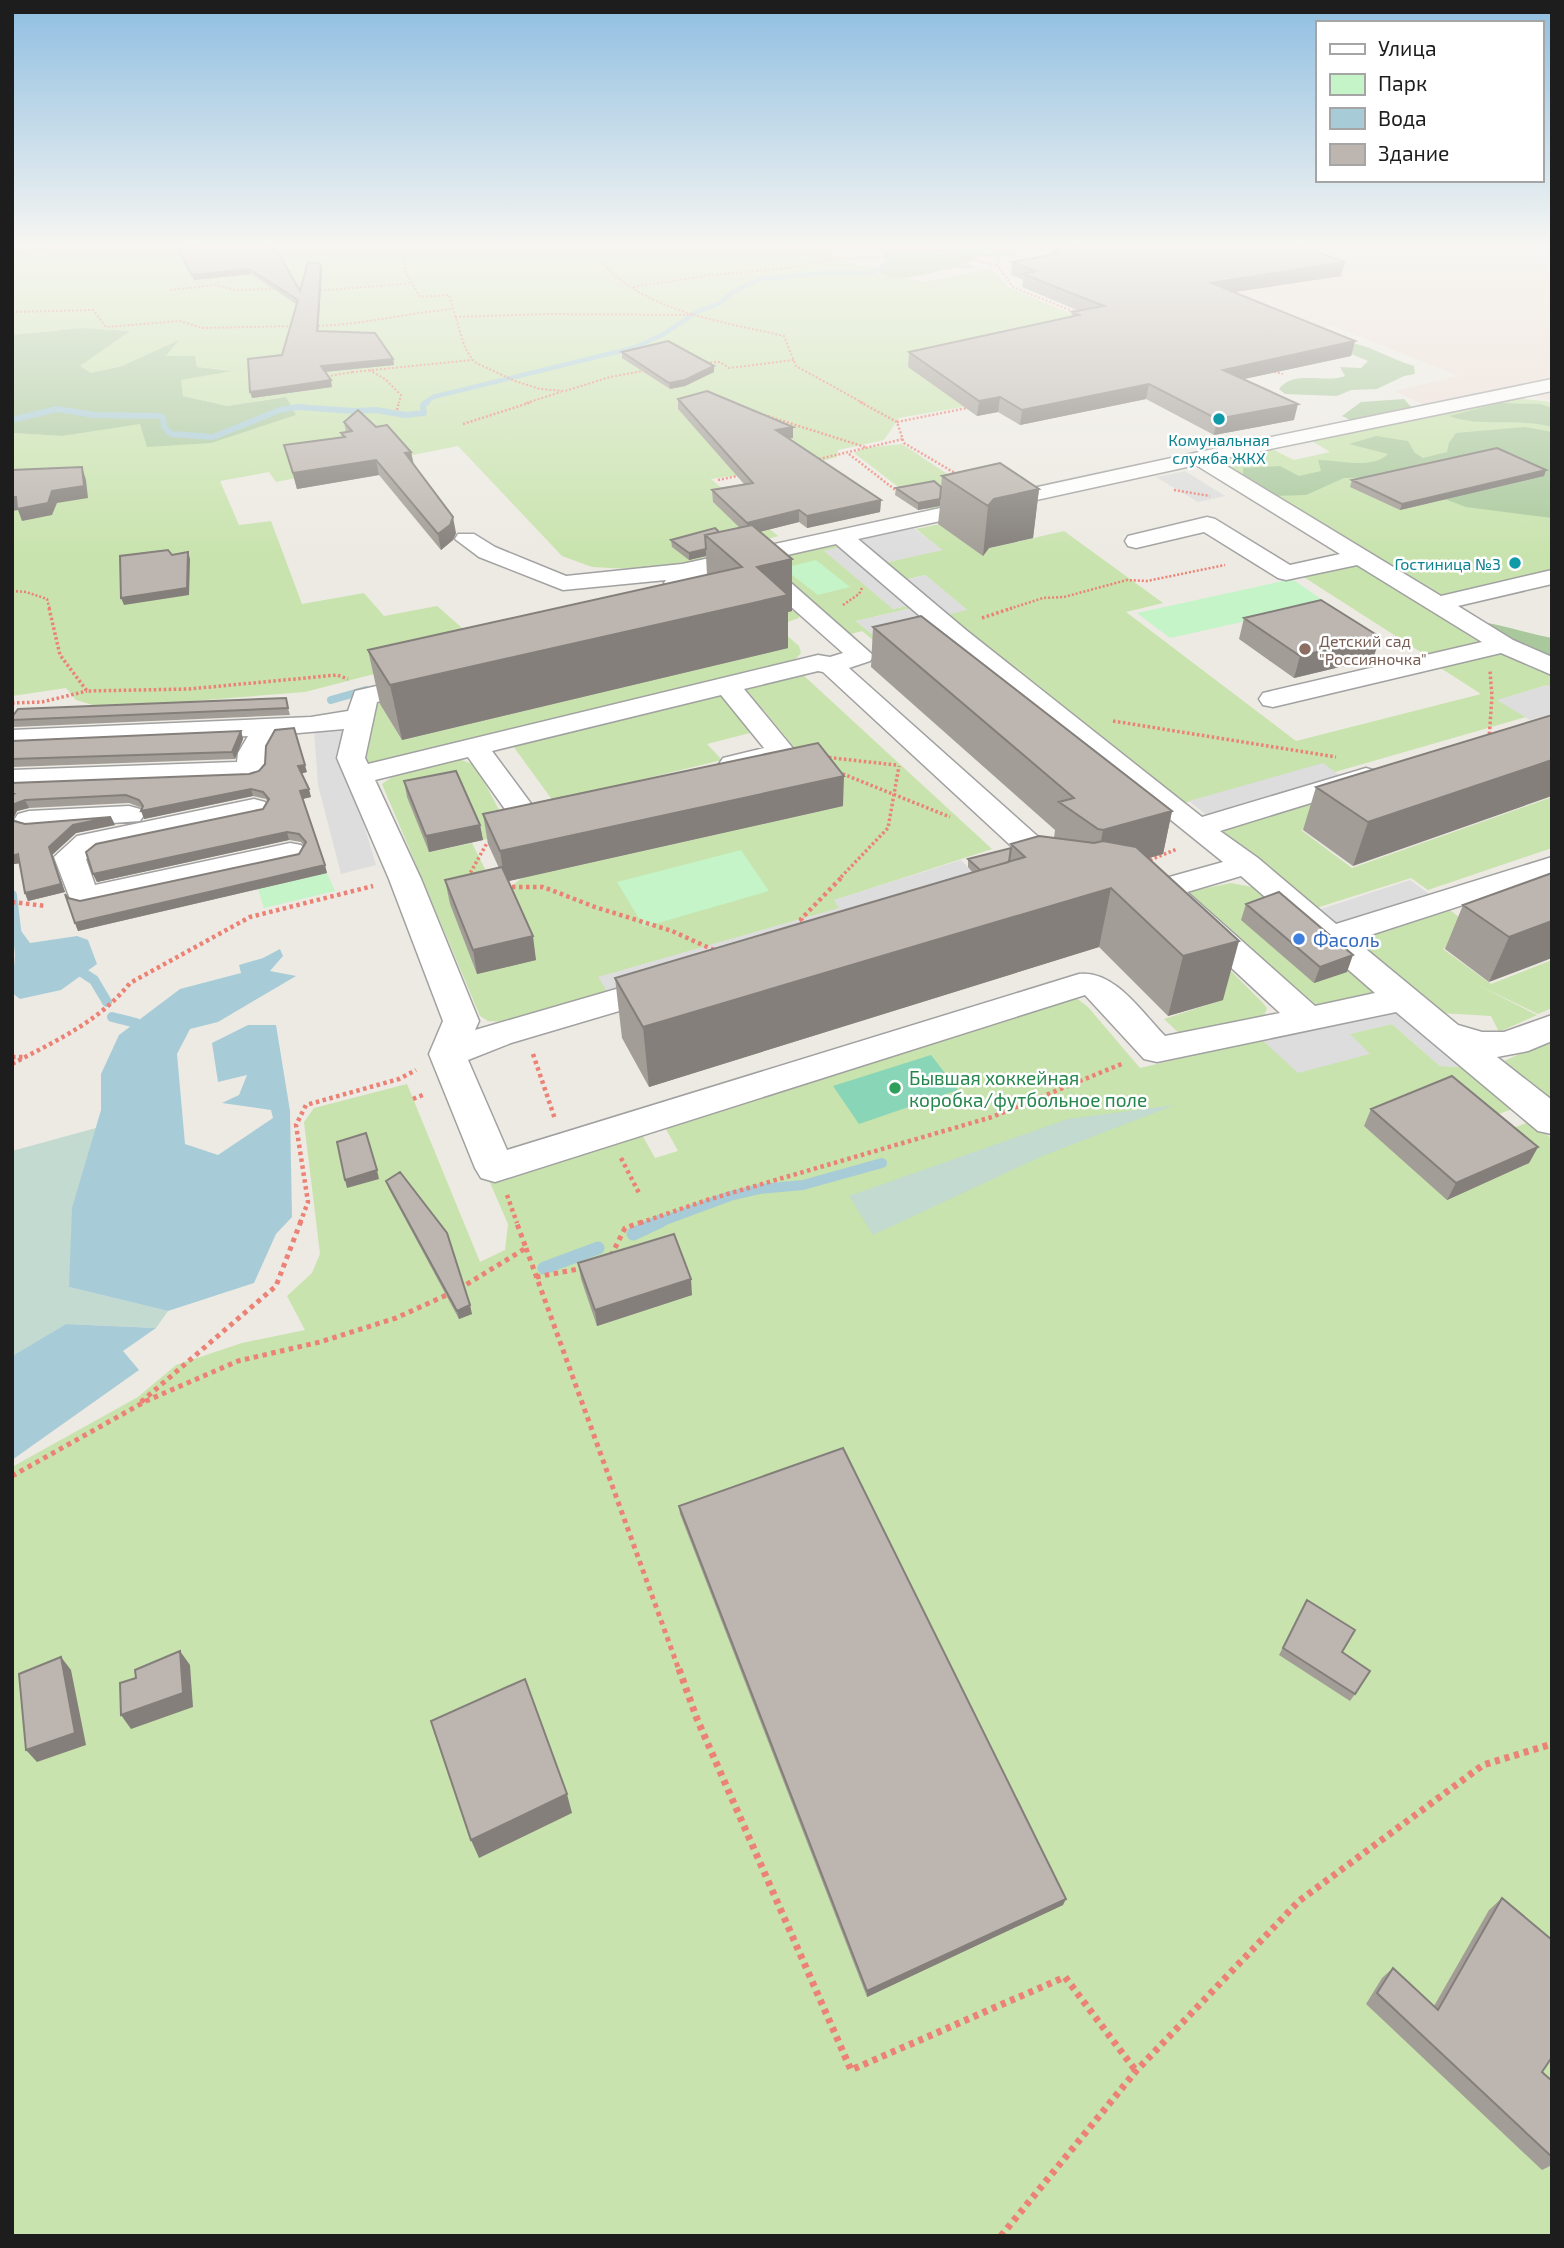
<svg xmlns="http://www.w3.org/2000/svg" width="1564" height="2248" font-family="'Exo 2',sans-serif">
<style>
.military{fill:#eeded8}
.grass{fill:#c8e3ad}
.forest{fill:#a9c99c}
.wetland{fill:#c2dacf}
.park{fill:#c4f4c7}
.pitch{fill:#88d5b7}
.parking{fill:#ddd}
.water{fill:#a7ccd7}
.lines{fill:none;stroke-linecap:round;stroke-linejoin:round}
.stream-far4{stroke:#a7ccd7;stroke-width:4.5}
.stream-far3{stroke:#a7ccd7;stroke-width:6}
.stream-far2{stroke:#a7ccd7;stroke-width:8}
.stream-far1{stroke:#a7ccd7;stroke-width:10}
.stream{stroke:#a7ccd7;stroke-width:13}
.minor-casing{stroke:#a1a1a1;stroke-width:3}
.path-far5{stroke:#ec8175;stroke-width:2;stroke-dasharray:2 2;stroke-linecap:butt}
.path-far4{stroke:#ec8175;stroke-width:2.5;stroke-dasharray:2 2;stroke-linecap:butt}
.path-far3{stroke:#ec8175;stroke-width:3.5;stroke-dasharray:2.5 2.5;stroke-linecap:butt}
.path-far2{stroke:#ec8175;stroke-width:4.5;stroke-dasharray:3.5 3.5;stroke-linecap:butt}
.path-far1{stroke:#ec8175;stroke-width:5;stroke-dasharray:4.5 4.5;stroke-linecap:butt}
.path{stroke:#ec8175;stroke-width:7;stroke-dasharray:5 5;stroke-linecap:butt}
.minor{fill:#fff;fill-rule:evenodd}
.wall{fill:#a39d97}
.shaded-wall{fill:#847f7b}
.building{fill:#bdb6b0;stroke:#847f7b;stroke-width:2}
.culture-dot{fill:#0f9aa8;stroke:#fff;stroke-width:2.5}
.education-dot{fill:#8d6e63;stroke:#fff;stroke-width:2.5}
.shop-dot{fill:#3f7fe0;stroke:#fff;stroke-width:2.5}
.leisure-dot{fill:#2e9e5b;stroke:#fff;stroke-width:2.5}
.labels{text-anchor:middle;dominant-baseline:central;stroke-width:5;stroke-linejoin:round;paint-order:stroke}
.far-culture-label{font-size:16px;fill:#0d838f;stroke:#fff}
.far-education-label{font-size:16px;fill:#785e54;stroke:#fff;text-anchor:start}
.shop-label{font-size:19px;fill:#366cbe;stroke:#fff;text-anchor:start}
.leisure-label{font-size:19px;fill:#27864d;stroke:#fff;text-anchor:start}
</style>
<rect width="100%" height="100%" fill="#edeae3"/>
<path class="military" d="M1175,243H1552V401L1511,390L1429,407L1394,391L1459,376L1333,326L1234,345Z"/>
<path class="grass" d="M97,243H884L826,250L837,259L925,282L991,269L1008,287L1154,349L974,405L899,418L884,440L838,450L837,457L816,463L711,479L778,536L677,566L630,569L592,567L562,556L458,446L276,482L269,472L220,481L239,525L271,521L302,604L364,593L384,616L437,606L469,634L405,666L305,692L103,708L76,700L66,688L12,696V433L62,436L285,397L227,406L183,396L181,380L228,370L197,367L195,356H165L177,341L122,366L91,373L79,366L129,331L82,328L12,335V256Z
M1514,398L1552,402V575L1438,600L1222,469L1217,460L1272,449L1294,460L1330,452L1312,441Z
M902,444L985,499L931,512L854,453L865,448Z
M964,519L977,551L1064,531L1163,603L1126,612L1296,741L1481,694L1439,667L1504,652L1552,674V688L1547,685L1498,700L1526,717L1335,772L1323,764L1184,803L946,615L966,609L925,575L904,580L883,563L942,550L916,529Z
M833,542L841,547L825,551L893,609L911,605L912,608L856,621L884,644L879,645L862,631L851,634L764,562L707,568Z
M1354,562L1485,646L1430,658L1299,574Z
M799,609V618L776,626L799,646L801,653L793,662L370,765L363,754L368,722L379,702L402,740L787,648L757,619Z
M802,674L992,849L835,900L840,908L599,977L609,994L502,1022L488,1021L480,1016L382,784L396,774L459,759L475,765L512,834L483,840L459,786L429,852L472,843L497,893L505,891L522,878L843,806L746,689Z
M718,693L754,732L707,744L722,760L553,801L513,746Z
M1552,797V848L1428,890L1411,878L1313,909L1217,831L1309,804L1328,821L1301,830L1352,868Z
M1231,883L1257,888L1373,991L1371,996L1329,1006L1313,1005L1188,898L1192,891Z
M1446,907L1481,934L1443,949L1491,984L1552,960V1008L1538,1014L1474,983L1537,1015L1499,1032L1491,1016L1441,1013L1352,942L1354,936Z
M1168,908L1262,1002L1267,1008L1264,1016L1182,1036L1164,1019L1222,1000Z
M1075,997L1088,1007L1140,1068L1261,1039L1369,1054L1349,1034L1392,1024L1440,1066L1466,1067L1515,1108L1480,1121L1496,1135L1531,1121L1552,1139V2236H12V1467L138,1397L176,1365L242,1343L305,1330L287,1296L312,1273L320,1254L304,1122L314,1108L407,1084L480,1262L505,1250L508,1224L488,1178L640,1131L655,1158L678,1151L662,1122Z
M1552,1039V1117L1491,1067Z"/>
<path class="forest" d="M12,243H97L12,256Z
M944,243L961,247L949,250L953,253L977,252L975,259L965,263L975,267C965,271 957,266 948,269C929,273 893,286 877,270L885,261L882,253Z
M82,328L130,331L80,366L91,373L122,366L179,340L166,356H195L197,367L232,371L181,380L183,396L227,406L286,397L296,415L211,443L147,447L140,424L62,436L12,433V335Z
M1353,343C1375,348 1393,360 1414,366L1415,374L1404,376L1377,389L1351,390L1337,396L1285,394L1279,389C1293,369 1325,384 1345,376L1340,367L1361,368L1368,361L1340,349Z
M1404,399L1413,409L1355,422L1342,416L1361,402Z
M1500,403L1540,404L1552,408V427C1518,417 1481,428 1449,416Z
M1525,427L1552,432V518L1466,507L1387,477L1344,478L1306,495L1273,496L1243,477V468L1280,466L1299,476L1321,471L1318,460C1339,460 1371,470 1388,454L1349,444L1376,436L1408,441L1415,453L1423,458L1447,452L1449,443L1456,433Z
M1474,621C1502,624 1525,633 1552,638V662Z"/>
<path class="wetland" d="M1175,1105L1040,1157L873,1235L849,1196L1068,1119Z
M96,1128L90,1151L69,1287L168,1311L156,1328L66,1324L12,1356V1151Z"/>
<path class="park" d="M816,560L850,587L818,595L783,568Z
M1292,579L1327,603L1170,638L1137,613Z
M741,850L769,891L644,927L617,882Z
M327,873L335,891L264,908L258,889Z"/>
<path class="pitch" d="M931,1055L958,1090L859,1124L833,1086Z"/>
<path class="parking" d="M1185,471L1225,496L1198,502L1156,477Z
M908,524L943,550L883,563L848,536Z
M841,547L911,605L893,609L824,551Z
M925,575L967,610L946,615L904,580Z
M912,608L940,631L884,644L856,621Z
M1548,685L1552,688V714L1530,720L1497,700Z
M347,725L345,763L376,865L341,874L318,785L314,730Z
M1323,763L1346,780L1210,818L1189,801Z
M961,860L984,884L609,994L598,977L839,908L834,900Z
M1410,880L1432,896L1340,927L1318,910Z
M1390,1005L1466,1067L1440,1066L1392,1024L1350,1034L1370,1054L1298,1073L1261,1039Z"/>
<path class="water" d="M12,923L16,924L30,943L77,936L88,940L97,964L61,990L20,999L12,993L15,955Z
M280,949L283,956L270,971L296,976L218,1022L190,1029L177,1054L185,1144L218,1155L273,1118L271,1110L222,1103L239,1095L247,1075L218,1082L212,1043L248,1025H276L290,1111L292,1217L276,1234L254,1283L168,1311L69,1287L72,1208L101,1110V1074L119,1035L180,989L241,973L239,965L263,958Z
M66,1324L156,1328L123,1351L139,1370L12,1460V1356Z"/>
<g class="lines">
<path class="stream-far4" d="M966,254L1016,255
M425,403L433,397L633,348L662,335L697,312L720,303L733,292L759,279L822,273H871L883,268L895,254L902,251L959,252L1022,243"/>
<path class="stream-far3" d="M12,420L57,409L94,415L159,416L163,418L164,427L171,434L213,437L280,410L298,407L353,411L376,410L405,415L424,413L423,405L427,402"/>
<path class="stream-far2" d="M331,700L366,690"/>
<path class="stream-far1" d="M12,895L17,938
M74,967L94,980L107,1002
M112,1017L136,1023
M657,1223L730,1196L760,1189L803,1185L882,1163"/>
<path class="stream" d="M633,1234L661,1221
M544,1268L598,1248"/>
<defs>
<path id="minor" d="M1552,379V391L1217,460L1441,596L1552,570V584L1458,606L1513,640L1552,657V675L1501,653L1273,707L1263,705L1259,699L1263,693L1482,642L1357,565L1286,580L1278,578L1204,532L1136,548L1128,546L1125,541L1128,536L1207,517L1215,519L1290,565L1340,554L1196,465L858,539L966,630L1202,817L1356,771L1366,768L1376,771L1381,777L1376,783L1220,831L1258,858L1336,924L1552,857V876L1355,940L1458,1025L1482,1032H1504L1552,1015V1041L1528,1051L1497,1057L1552,1100V1134L1538,1131L1396,1012L1157,1062L1144,1059L1085,995L495,1182L481,1178L475,1168L429,1054L443,1021L389,879L337,758L344,729L276,735L266,753L265,770L261,776L251,779L12,788V770L237,762L238,753L248,736L13,746L12,730L311,717L348,711L355,691L691,613L664,583L666,580L563,590L479,557L455,539L458,534H474L495,547L566,576L682,564L1199,452ZM836,544L948,640L1223,862L1162,879L1118,884L1089,875L1044,842L849,668L870,661L874,656L765,560ZM753,573L843,653L830,657L818,655L368,764L365,758L377,702L717,622L720,617L693,586ZM818,671L823,672L1022,856L1067,889L1117,904L1157,899L1280,1013L1165,1036C1142,1013 1115,970 1079,974L507,1150L468,1060L511,1043L680,993L685,985L680,977L668,974L475,1030L479,1021L421,879L375,780L468,757L514,822C533,827 554,818 573,813L577,807L573,801L562,798L532,805L492,751L721,695L764,748L723,758L719,764L723,770L733,773L792,758L796,752L744,689ZM1241,876L1375,993L1315,1006L1187,892Z
M254,799L265,802L269,808L265,814L98,850L86,859L95,885L290,843L301,845L306,852L301,859L83,907L72,904L54,857L77,836Z
M129,806L140,809L144,815L140,821L29,829L18,826L14,820L18,814L29,811Z"/>
</defs>
<use href="#minor" class="minor-casing"/>
<path class="path-far5" d="M402,243L406,273L420,297L449,295L465,348L474,362L515,381L540,389L565,391L610,377L648,370
M586,243C630,310 711,319 784,336L796,366L863,403
M780,243L809,249L888,243
M984,243L1001,252L1050,243
M315,245L365,243
M1001,252L997,265L1013,287L1077,313
M12,257L67,243
M633,287L710,275L788,268L836,258L886,257L896,250L908,249L944,251L998,267
M170,290L216,285L235,290L276,289
M316,291L412,283
M12,312L93,310L106,327L180,321L202,328L294,326
M455,317L547,314L692,315
M314,326C362,325 406,313 453,309
M702,363L720,362L729,368L794,360
M349,364L353,372L472,360
M369,370L385,379L401,395L399,403
M1270,371L1283,374
M323,377L353,372
M526,403L561,392"/>
<path class="path-far4" d="M860,402L897,422L904,443L960,476
M397,410L399,402
M764,415L865,447
M897,422L972,407
M463,424L532,402
M849,454L898,492
M815,460L903,439
M718,480L742,475
M1174,490L1210,496
M12,591L26,592L47,599L50,610
M843,605L859,594L862,588
M1006,610L1043,598L1064,597L1127,580L1147,581L1225,565"/>
<path class="path-far3" d="M49,608L60,655L87,691L189,689L337,675L348,679
M982,618L1012,608
M12,703L42,702L87,691
M1113,721L1336,757
M1489,739L1492,696L1490,671
M824,757L896,765
M838,772L950,817
M1150,860L1177,849
M468,877L487,843L491,842
M841,877L888,828L899,766"/>
<path class="path-far2" d="M468,878L469,876
M505,887H543L595,907L672,931L716,951
M12,902L46,906
M806,927L801,919L843,876
M533,1054L555,1119
M12,1057H24
M12,1064C55,1041 99,1022 130,983L250,917L373,886
M413,1099L425,1094
M621,1158L640,1195
M507,1195L517,1223
M300,1223L308,1202L296,1125L306,1105L399,1079L416,1070
M640,1223L707,1200L992,1117L1124,1063"/>
<path class="path-far1" d="M526,1248L679,1670
M611,1256L625,1228L645,1221
M536,1277L584,1268
M459,1289L526,1248L516,1221
M141,1402L276,1286L301,1221
M12,1476L146,1401L238,1361L320,1342L396,1318L451,1293"/>
<path class="path" d="M679,1669L697,1719L851,2070L1065,1977L1136,2071
M1001,2236L1136,2071L1299,1901L1483,1765L1552,1744"/>
<use href="#minor" class="minor"/>
</g>
<path class="wall" d="M231,243L300,291L322,270L318,332L393,359L394,365L325,372L332,387L252,398L282,355L296,304L251,274L194,280L179,255L178,249Z
M1052,250L1341,276L1234,292L1355,341L1351,356L1244,379L1294,420L1214,435L1146,399L1020,425L998,412L977,416L908,367L909,352L1071,317L1072,312L1079,311L1022,287L1023,280L1011,275L1012,262L1052,255Z
M622,352L714,372L685,386L670,389L622,358Z
M678,399L793,438H788L881,500L880,512L807,528L799,522L759,532L792,559V611L788,612V648L402,740L380,704L368,650L707,575L706,556L689,560L672,547L671,540L740,528L713,502L712,490L744,484L678,409Z
M344,422L376,427L411,452L414,465L456,533L453,540L441,550L379,475L297,489L284,445L342,437L341,433L346,432Z
M1546,470L1544,476L1400,510L1350,487L1352,480Z
M942,476L1039,489L1033,538L989,548L983,556L938,524L940,506L918,510L895,495L896,488L941,487Z
M1244,618L1380,637L1373,659L1294,678L1239,639Z
M873,627L1172,811L1163,854L1148,858L1223,1000L1168,1016L1099,947L649,1087L622,1038L615,978L973,873L968,867V859L1011,848V844L1054,838L1055,830L871,667Z
M288,708L290,715L14,727L12,724V717Z
M1552,715L1353,866L1303,830L1316,787Z
M241,731L243,739L235,759L12,767V741Z
M307,772L302,773L311,797L303,799L327,873L78,931L75,923L68,898L80,901L299,854L304,846L301,842L289,840L97,882L93,874L263,809L267,801L266,799L253,796L144,819L142,808L129,803L29,808L17,811L13,819L25,824L111,817L115,825L76,833L52,855L65,892L28,901L25,893L20,863L14,864L12,861V783Z
M404,781L480,825L483,840L429,852L407,797Z
M843,806L508,881L536,960L477,974L450,904L445,880L499,868L488,844L483,814Z
M1552,873L1489,982L1445,949L1463,905Z
M1246,904L1347,972L1314,983L1241,920Z
M1371,1109L1538,1147L1529,1163L1447,1200L1364,1126Z
M386,1181L472,1314L459,1319L389,1189Z
M578,1263L692,1295L597,1326L581,1279Z
M679,1506L1063,1905L867,1997L680,1514Z
M1307,1600L1342,1652L1355,1694L1350,1701L1279,1655Z
M1502,1898L1542,2072L1552,2081V2165L1542,2170L1366,2004L1382,1978L1393,1968L1434,2006L1489,1910Z"/>
<path class="shaded-wall" d="M1345,262L1341,276L1208,296L1211,283Z
M321,264L322,270L318,337L317,331Z
M249,269L251,274L194,280L192,275Z
M1355,341L1351,356L1220,384L1223,370Z
M393,359L394,365L323,372L321,366Z
M714,366V372L685,386L670,389L669,383Z
M331,380L332,387L252,398L250,392Z
M1149,384L1146,399L1020,425L1022,410Z
M1000,397L998,412L977,416L979,401Z
M1298,404L1294,420L1214,435L1217,419Z
M793,427V438L776,441V430Z
M411,452L414,467L405,453Z
M376,460L379,475L297,489L293,473Z
M82,467L86,480L88,498L57,503L52,515L22,521L18,510L12,511V497L52,491Z
M1546,470L1544,476L1400,510L1402,504Z
M1039,489L1033,538L989,548L983,556L988,506L994,499Z
M940,499V506L918,510V503Z
M881,500L880,512L807,528V516Z
M799,510V522L747,535V523Z
M453,517L456,533L453,540L441,550L438,534Z
M706,549V556L689,560V553Z
M188,552L190,559L189,595L124,605L121,598Z
M792,559V611L788,612V648L402,740L390,685L757,567Z
M1380,637L1373,659L1294,678L1300,656Z
M241,731L243,739L235,759L232,752Z
M1552,760V796L1353,866L1368,822Z
M305,765L307,772L300,774L298,766Z
M844,776L843,806L505,882L500,851Z
M251,789L253,796L144,819L141,811Z
M309,789L311,797L302,799L300,791Z
M25,800L29,808L17,811L12,821V806L14,804Z
M1172,811L1163,854L1095,874L1103,830Z
M111,817L115,825L76,833L52,855L65,892L28,901L25,893L49,847L73,825Z
M480,825L483,840L429,852L426,836Z
M287,832L289,840L97,882L93,874Z
M18,854L22,863L14,864L12,861V856Z
M325,865L327,873L78,931L75,923Z
M1111,888L1099,947L649,1087L643,1027Z
M1552,921V958L1489,982L1509,937Z
M533,936L536,960L477,974L473,950Z
M1239,941L1223,1000L1168,1016L1183,956Z
M1353,955L1347,972L1314,983L1320,967Z
M1538,1147L1529,1163L1447,1200L1456,1183Z
M377,1170L379,1179L347,1188L345,1180Z
M691,1279L692,1295L597,1326L595,1310Z
M470,1305L472,1314L459,1319L457,1311Z
M180,1651L190,1665L193,1707L131,1729L121,1715Z
M61,1657L71,1670L86,1745L37,1762L26,1750Z
M567,1794L572,1813L479,1858L471,1840Z
M1066,1899L1063,1905L867,1997V1991Z"/>
<path class="building" d="M231,243H260L276,249L300,291L308,262L321,264L317,331L375,333L393,359L321,366L331,380L250,392L248,359L282,355L298,300L249,269L192,275L178,249Z
M1108,243H1292L1345,262L1211,283L1355,341L1223,370L1298,404L1217,419L1149,384L1022,410L1000,397L979,401L909,352L1079,315L1072,312L1104,306L1023,274L1036,271L1012,262L1061,253L1052,250Z
M668,341L714,366L685,380L669,383L622,352Z
M707,391L793,427L776,430L881,500L807,516L799,510L747,523L712,490L753,483L678,399Z
M358,410L376,427L387,425L411,452L405,453L453,517L450,525L438,534L376,460L293,473L284,445L345,437L341,433L352,431L344,422Z
M1497,448L1546,470L1402,504L1352,480Z
M1000,463L1039,489L994,499L988,506L942,476Z
M82,467L84,486L52,491L48,503L17,509L16,497H12V470Z
M934,481L941,487L940,499L918,503L896,488Z
M752,525L792,559L757,567L788,595L390,685L368,650L742,567L705,535Z
M715,528L719,532L705,535L706,549L689,553L671,540Z
M168,550L172,555L188,552L187,588L121,598L120,556Z
M1321,600L1380,637L1300,656L1244,618Z
M921,616L1172,811L1103,830L1098,829L1059,802L1074,798L873,627Z
M286,698L288,708L12,720V717L18,709Z
M1552,715V760L1368,822L1316,787Z
M294,728L305,765L298,766L309,789L300,791L325,865L75,923L65,894L68,898L80,901L299,854L306,842L299,834L287,832L93,874L86,852L96,844L263,809L269,799L263,792L251,789L141,811L143,806L139,800L126,795L25,800L14,804L12,806V796L14,794H12V783L249,774L259,771L265,764L266,746L275,730Z
M241,731L232,752L12,759V741Z
M818,743L844,776L500,851L483,814Z
M456,771L480,825L426,836L404,781Z
M111,817L73,825L49,847L61,884L25,893L18,854L12,856V819L14,821L25,824Z
M1039,836L1094,843L1103,841L1136,847L1239,941L1183,956L1111,888L643,1027L615,978L1025,857L1011,844Z
M1011,848L1009,862L980,870L968,859Z
M502,867L533,936L473,950L445,880Z
M1552,873V921L1509,937L1463,905Z
M1279,892L1353,955L1320,967L1246,904Z
M1452,1076L1538,1147L1456,1183L1371,1109Z
M366,1133L377,1170L345,1180L337,1142Z
M400,1172L447,1233L470,1305L457,1311L386,1181Z
M674,1234L691,1279L595,1310L578,1263Z
M843,1448L1066,1899L867,1991L679,1506Z
M1307,1600L1355,1630L1342,1652L1370,1671L1355,1694L1283,1648Z
M180,1651L183,1693L121,1715L120,1683L136,1678L135,1670Z
M61,1657L75,1733L26,1750L19,1674Z
M525,1679L567,1794L471,1840L431,1721Z
M1502,1898L1552,1940V2057L1542,2072L1552,2081V2157L1377,1993L1393,1968L1438,2010Z"/>
<linearGradient id="sky" x2="0" y2="1"><stop stop-color="#8ebee1"/><stop offset="0.44" stop-color="#f7f6f2"/><stop offset="1" stop-color="#f7f6f2" stop-opacity="0"/></linearGradient>
<rect width="1564" height="558" fill="url(#sky)"/>
<g class="culture-dot">
<circle cx="1219" cy="419" r="7"/>
<circle cx="1515" cy="563" r="7"/>
</g>
<circle class="education-dot" cx="1305" cy="649" r="7"/>
<circle class="shop-dot" cx="1299" cy="939" r="7"/>
<circle class="leisure-dot" cx="895" cy="1088" r="7"/>
<g class="labels">
<g class="far-culture-label">
<text x="1219" y="439">Комунальная<tspan x="1219" dy="18">служба ЖКХ</tspan></text>
<text x="1501" y="563" text-anchor="end">Гостиница №3</text>
</g>
<g class="far-education-label">
<text x="1319" y="640">Детский сад<tspan x="1319" dy="18">"Россияночка"</tspan></text>
</g>
<g class="shop-label">
<text x="1313" y="939">Фасоль</text>
</g>
<g class="leisure-label">
<text x="909" y="1077">Бывшая хоккейная<tspan x="909" dy="22">коробка/футбольное поле</tspan></text>
</g>
</g>
<rect width="1564" height="2248" fill="none" stroke="#1d1d1d" stroke-width="28"/>
<rect x="1316" y="21" width="228" height="161" fill="#ffffff" stroke="#a5a5a5" stroke-width="2"/>
<rect x="1330" y="44" width="35" height="10" fill="#ffffff" stroke="#a5a5a5" stroke-width="2"/>
<text x="1378" y="56" font-size="21" fill="#1d1d1d">Улица</text>
<rect x="1330" y="74" width="35" height="21" fill="#c4f4c7" stroke="#a5a5a5" stroke-width="2"/>
<text x="1378" y="91" font-size="21" fill="#1d1d1d">Парк</text>
<rect x="1330" y="108" width="35" height="21" fill="#a7ccd7" stroke="#a5a5a5" stroke-width="2"/>
<text x="1378" y="126" font-size="21" fill="#1d1d1d">Вода</text>
<rect x="1330" y="144" width="35" height="21" fill="#bdb6b0" stroke="#a5a5a5" stroke-width="2"/>
<text x="1378" y="161" font-size="21" fill="#1d1d1d">Здание</text>
</svg>
